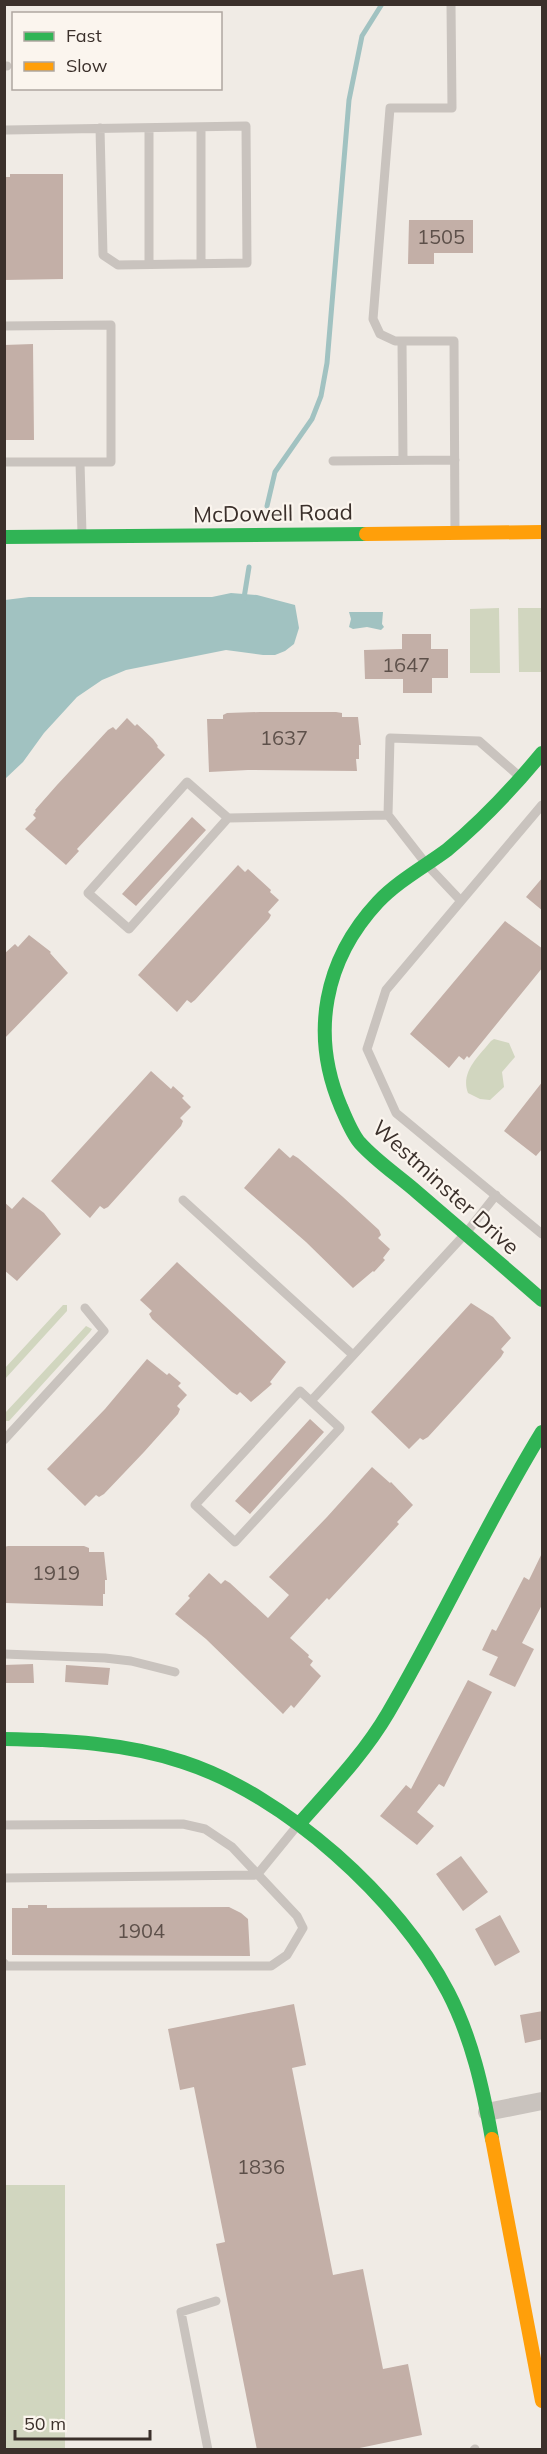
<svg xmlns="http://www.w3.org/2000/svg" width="547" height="2454" font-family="Mulish,sans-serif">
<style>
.green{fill:#d1d6bf}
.water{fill:#a1c2c1}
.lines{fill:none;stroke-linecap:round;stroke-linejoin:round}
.stream{stroke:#a1c2c1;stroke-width:5}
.building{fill:#c3afa7}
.lane{stroke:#c9c3be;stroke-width:9}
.street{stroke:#c9c3be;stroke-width:18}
.fast{stroke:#30b455;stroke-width:14}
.slow{stroke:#ff9f0a;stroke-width:14}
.labels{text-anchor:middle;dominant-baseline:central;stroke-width:4.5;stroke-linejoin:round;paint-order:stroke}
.number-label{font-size:20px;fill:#5d504a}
.street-label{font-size:22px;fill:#3b302b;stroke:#fbf5ee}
</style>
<rect width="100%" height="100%" fill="#f0ebe5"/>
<path class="green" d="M499,608L500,673H470V609Z
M518,608H542V672H519Z
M494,1039L509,1043L515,1057L502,1072L504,1087L490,1100L480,1099L468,1093C460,1072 479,1056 491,1041Z
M63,1305H67V1311L5,1379V1368Z
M86,1326L92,1329L90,1332L9,1421H5V1413Z
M5,2185H65V2449H5Z"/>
<path class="water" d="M231,593L257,595L295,605L299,628L294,644L285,651L275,655H263L226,650L126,670L102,680L77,697L44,733L23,762L5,779V600L29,597H212Z
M349,612H383L382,624L384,627L381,630L367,627L353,629L349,627L351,619Z"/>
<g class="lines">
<path class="stream" d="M267,506L275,472L312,419L321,396L327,363L349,100L362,36L382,4
M244,598L249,567"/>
</g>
<path class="building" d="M10,174H63V279L4,280V177H10Z
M409,220H473V253H434V264H408Z
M33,344L34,440H4V345Z
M402,634H431V649H448V678H432V693H403V679H365L364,650L402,649Z
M260,712H336L342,713V717H358L361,745H359V759H356L357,771L248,770L209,772L207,719H223V715L227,713Z
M127,718L135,726L137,724L153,739L158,746L157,747L165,755L77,849L79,851L66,865L25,829L36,818L33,815L36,811L35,810L57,785L108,730L113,727L116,730Z
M192,817L206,830L136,906L122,894Z
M238,865L245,872L248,869L271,890L270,892L279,900L268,912L271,915L269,919L257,932L195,1000L191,1003L187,1000L177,1012L138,975Z
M543,877V911L526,897Z
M505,921L543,949V967L469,1058L467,1056L464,1060L459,1056L449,1068L410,1034Z
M29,935L51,952L50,953L68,973L4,1039V954L15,944L18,947Z
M151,1071L171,1089L173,1086L184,1096L182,1098L191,1107L180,1118L183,1121L181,1126L108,1207L104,1209L100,1206L90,1218L51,1181Z
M543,1081V1148L536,1156L504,1131Z
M279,1148L290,1158L293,1155L298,1158L343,1197L379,1230L381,1235L378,1238L390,1249L383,1258L385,1260L374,1272L373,1271L353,1288L306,1242L244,1188Z
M23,1197L44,1213L61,1234L17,1281L4,1270V1202L12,1209Z
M177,1262L286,1362L270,1382L272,1384L251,1402L240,1392L237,1395L232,1392L152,1319L149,1314L152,1311L140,1300Z
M471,1303L493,1317L511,1338L501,1349L504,1352L501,1357L462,1400L428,1437L423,1440L420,1438L409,1449L371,1412Z
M147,1359L167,1375L169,1373L181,1383L178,1386L187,1395L177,1406L180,1409L178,1414L144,1452L104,1494L99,1497L96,1495L85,1506L47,1469L105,1409Z
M310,1419L324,1432L250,1514L235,1501Z
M372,1467L390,1483L391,1482L413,1505L397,1522L399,1524L356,1571L329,1600L327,1598L290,1638L309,1655L308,1657L313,1661L310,1665L321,1676L294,1708L291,1705L283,1714L206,1639L175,1614L190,1598L188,1596L209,1573L221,1584L225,1580L230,1583L268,1618L289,1595L269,1577L327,1517Z
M8,1546H84L89,1548V1552H104L107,1580H105V1594H103V1606L5,1603L4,1547Z
M543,1551V1603L522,1643L534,1649L515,1687L489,1675L498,1657L482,1650L492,1629L496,1631L524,1577L529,1580Z
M33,1664L34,1683H4V1665Z
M66,1665L110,1668L108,1685L65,1682Z
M468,1680L492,1692L444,1787L439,1784L417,1812L434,1826L417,1845L380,1816L406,1785L411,1789Z
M461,1856L488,1892L463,1911L436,1874Z
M28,1905H47V1908L229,1907L241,1913L248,1919L250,1956L12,1955V1908H28Z
M500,1915L520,1952L495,1966L475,1929Z
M294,2004L306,2065L292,2068L333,2275L363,2269L383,2369L408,2364L422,2435L350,2450H257L216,2244L225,2242L194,2087L180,2090L168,2029Z
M543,2011V2039L525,2043L520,2015Z"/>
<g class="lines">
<path class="lane" d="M451,4L452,108H390L373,319L380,334L395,341H454L455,532
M4,66H7
M201,127V263
M149,128V264
M4,130C85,129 166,127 246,126L247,263L118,265L103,255L100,128
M4,326L111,325V462H4
M402,341L403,460
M333,461L455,460
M80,462L82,534
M388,815L390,738L479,741L519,776
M228,818L129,929L88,893L187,782L228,818L388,815L427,865L461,901L542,805
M461,901L386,990L367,1049L396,1113L542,1234
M183,1200L353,1355
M300,1391L340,1428L235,1542L195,1505Z
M311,1401L466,1233L496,1195
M4,1440L104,1331L85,1308
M4,1654L105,1658L131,1661L175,1672
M4,1825L183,1824L205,1829L232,1847L297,1916L303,1928L287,1955L271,1966H6L4,1963
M4,1878L257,1875L297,1826
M208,2450L181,2312L216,2301
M474,2450L475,2449"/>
<path class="street" d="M487,2112L542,2101"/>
<path class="fast" d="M4,537L366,534
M542,753C513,788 482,821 447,850C424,867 398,881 378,902C324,960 310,1034 341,1107C346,1118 352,1134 360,1143C377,1162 400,1177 418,1193C460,1229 501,1264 542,1300
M4,1739C64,1740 126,1743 183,1762C285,1795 399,1898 448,1992C472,2038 483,2089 492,2139
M299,1824C330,1789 364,1754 388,1713C442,1621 486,1523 542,1432"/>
<path class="slow" d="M366,534L542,532
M492,2139L542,2401"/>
</g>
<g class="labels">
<g class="number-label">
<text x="441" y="236">1505</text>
<text x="406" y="664">1647</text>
<text x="284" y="737">1637</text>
<text x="56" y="1572">1919</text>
<text x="141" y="1930">1904</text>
<text x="261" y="2166">1836</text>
</g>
<g class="street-label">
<text transform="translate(273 513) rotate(-1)">McDowell Road</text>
<text transform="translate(446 1187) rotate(42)">Westminster Drive</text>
</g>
</g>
<rect width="547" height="2454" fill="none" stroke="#3b302b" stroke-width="12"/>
<rect x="12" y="12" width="210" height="78" fill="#fbf5ee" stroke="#aea6a0" stroke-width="1.5"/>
<rect x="24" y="32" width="30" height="9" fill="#30b455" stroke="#aea6a0" stroke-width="1.5"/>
<text x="66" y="42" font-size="18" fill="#3b302b">Fast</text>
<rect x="24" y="62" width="30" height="9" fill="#ff9f0a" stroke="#aea6a0" stroke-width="1.5"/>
<text x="66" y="72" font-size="18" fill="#3b302b">Slow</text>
<path d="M15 2430v9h135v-9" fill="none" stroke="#3b302b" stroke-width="3"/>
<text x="24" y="2430" font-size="18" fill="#3b302b" stroke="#fbf5ee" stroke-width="4.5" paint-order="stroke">50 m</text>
</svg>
